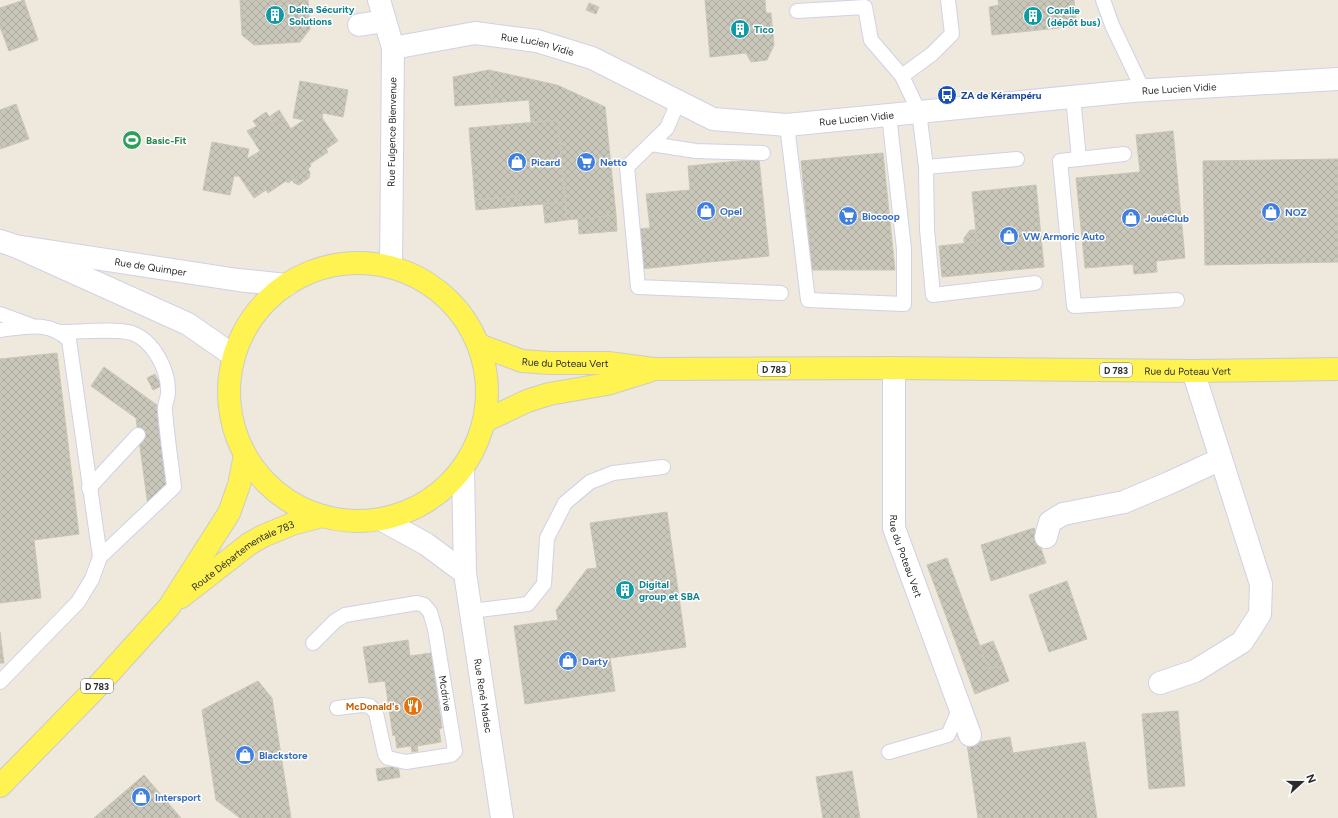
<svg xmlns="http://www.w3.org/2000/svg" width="1338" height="818" font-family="Figtree,sans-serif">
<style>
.building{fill:url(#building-cross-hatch);stroke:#cac6b5}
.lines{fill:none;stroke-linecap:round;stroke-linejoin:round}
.service-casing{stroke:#d1d1e5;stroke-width:16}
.minor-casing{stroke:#d1d1e5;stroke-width:24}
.secondary-casing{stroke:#d1d1e5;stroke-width:24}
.primary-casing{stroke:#ccc;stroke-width:24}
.service{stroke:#fff;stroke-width:14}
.minor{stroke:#fff;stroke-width:22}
.secondary{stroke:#fff;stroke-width:22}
.primary{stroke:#fef351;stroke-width:22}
.labels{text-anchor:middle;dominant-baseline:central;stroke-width:3;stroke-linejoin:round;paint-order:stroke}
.shield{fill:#fff;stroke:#6b6b6b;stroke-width:1}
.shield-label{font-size:9px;font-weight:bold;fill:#2b2b2b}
.culture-label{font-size:10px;font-weight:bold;fill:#0d838f;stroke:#fff;text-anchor:start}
.street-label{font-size:10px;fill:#2b2b2b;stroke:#fff}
.transit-label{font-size:10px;font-weight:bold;fill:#164399;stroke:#fff;text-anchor:start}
.leisure-label{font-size:10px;font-weight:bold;fill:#27864d;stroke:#fff;text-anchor:start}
.shop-label{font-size:10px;font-weight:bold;fill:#366cbe;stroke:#fff;text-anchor:start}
.food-label{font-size:10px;font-weight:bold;fill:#c56008;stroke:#fff;text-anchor:end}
</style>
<defs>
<pattern id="building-cross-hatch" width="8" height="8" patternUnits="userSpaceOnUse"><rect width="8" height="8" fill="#c9c7ba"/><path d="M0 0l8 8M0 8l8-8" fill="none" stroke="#adaba0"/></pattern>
</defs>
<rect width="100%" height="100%" fill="#eee9dc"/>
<path class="building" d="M24,0L38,40L9,51L0,27V8Z
M240,0H308L310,29L300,42L254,45L242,35Z
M705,0H765L766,13H771L774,45L767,60L751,62L746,53L710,57Z
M998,0H1074L1077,26L992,35L989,7L999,5Z
M589,3L599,7L596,14L586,10Z
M489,70L557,85L605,107L616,215L567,220L558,120L531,122L529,100L492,103Z
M489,70L492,103L455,106L453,77Z
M300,81L348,90L343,117L323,113L322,118L338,141L326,149L328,152L310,164L311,166L308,169L288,183L286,181L268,193L266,190L254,198L239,176H234L230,195L203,190L212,142L249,149L247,159L260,151L251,137L260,130L253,121L266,112L273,122L278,119L286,132L304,120L293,118Z
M16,104L29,139L0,149V110Z
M279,110L291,129L286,132L278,119L273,122L269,117Z
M558,120L565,202L520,206L519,196L475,200L469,128Z
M257,126L260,130L251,137L247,131Z
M1173,131L1185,258L1156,261L1157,272L1134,274L1133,264L1085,268L1076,178L1140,172L1136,135Z
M883,153L895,270H812L801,161Z
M759,159L769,256L640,269L636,229L650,228L646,194L690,190L688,166Z
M1338,159V262L1205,265L1203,161Z
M308,169L310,173L309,178L299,185L294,183L292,180Z
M1036,185L1044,267L942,277L939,246L977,242L972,192Z
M519,196L520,206L476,210L475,200Z
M565,202L567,220L545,223L543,204Z
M616,215L617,231L579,234L578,219Z
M970,230H975L977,242L964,244V238Z
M57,353L79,534L34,540L41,598L0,603V359Z
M104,367L157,405L168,488L148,506L136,418L91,386Z
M155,374L161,386L153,390L147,378Z
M667,512L686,647L610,658L615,691L525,704L514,626L558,620L556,610L587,569L597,568L590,523Z
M1034,528L1046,563L991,581L981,545Z
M947,558L989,670L1003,665L1009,681L975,694L927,565Z
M1067,581L1087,639L1049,652L1029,595Z
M0,632L4,663H0Z
M408,640L410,656L431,653L442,728L439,729L441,742L417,746L418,751L412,752L411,746L397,748L395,735L393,736L385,681L369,683L363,647Z
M993,641L1003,665L989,670L980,646Z
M258,681L272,698L291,818H240L216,800L202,710Z
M1178,711L1185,786L1149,789L1142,714Z
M1010,737L1013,753L1085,742L1097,818H978L967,744Z
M398,766L400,777L378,781L376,769Z
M852,771L860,818H823L816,777Z
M144,775L181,818H94Z"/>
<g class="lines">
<defs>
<g id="service">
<path d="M948,0L952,34L932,54L902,76L919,112L926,167L1017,159"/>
<path d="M1103,0L1112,25L1143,90"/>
<path d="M797,11L865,7L871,40L902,76"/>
<path d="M1073,97L1079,159"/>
<path d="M678,102L667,128L627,167L638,287L781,293"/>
<path d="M787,125L808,300L904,304V249L889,115"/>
<path d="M651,144L696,151L763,153"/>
<path d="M1124,154L1060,161L1074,306L1177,300"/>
<path d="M926,167L927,229L933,295L1035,283"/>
<path d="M0,314L30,325"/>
<path d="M0,330C25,327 49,320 69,340L100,557"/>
<path d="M89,488L138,435"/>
<path d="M471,611L528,604L544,584L547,538L565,503L590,482L613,473L663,467"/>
<path id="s1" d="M313,643L335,621L345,615L417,603L424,605L430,612L435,629L455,751L451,755L406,762L388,758L385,754L376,713L370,706L362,705L337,708"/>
<path d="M0,682L78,602L92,579L100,557L174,487C171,462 167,436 165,411C164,404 168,399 168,393C169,371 154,341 132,333C117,328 78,332 61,332"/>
<path d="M889,752L948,735L960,708"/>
</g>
<g id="minor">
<path d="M379,0L393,48L391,267"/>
<path d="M359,25L385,21"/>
<path id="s2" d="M393,48L475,33L537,41L592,58L713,119L787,125L1132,91L1338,79"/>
<path id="s3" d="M894,368V528L970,735"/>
<path id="s4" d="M463,469L465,573L502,818"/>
<path d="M382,520L426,544L465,573"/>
<path d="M1046,537L1050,522L1063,514L1124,502L1169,483L1221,459"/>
<path d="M1160,683L1195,671L1242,642L1260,614L1261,584L1193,371"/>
</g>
<g id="secondary">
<path d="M0,241L15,246L188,324L234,356"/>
<path id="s5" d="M15,246L238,280L287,285"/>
</g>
<g id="primary">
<circle cx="358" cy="392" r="129"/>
<path id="s6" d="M479,345L522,361L550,363H608L654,369L894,368L1193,371L1338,369"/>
<path d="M485,421L527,401L549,394L607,384L649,371"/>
<path id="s7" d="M181,597L249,544L263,536L292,524L322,516"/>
<path d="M0,786L95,689L169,607L229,513L239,485L245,455"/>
</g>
</defs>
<use href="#service" class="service-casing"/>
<use href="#minor" class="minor-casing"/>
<use href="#secondary" class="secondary-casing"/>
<use href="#primary" class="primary-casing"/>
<use href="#service" class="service"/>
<use href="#minor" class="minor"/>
<use href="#secondary" class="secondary"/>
<use href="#primary" class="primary"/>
</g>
<defs>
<symbol id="building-disc" viewBox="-11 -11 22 22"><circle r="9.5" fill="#0f9aa8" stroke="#fff"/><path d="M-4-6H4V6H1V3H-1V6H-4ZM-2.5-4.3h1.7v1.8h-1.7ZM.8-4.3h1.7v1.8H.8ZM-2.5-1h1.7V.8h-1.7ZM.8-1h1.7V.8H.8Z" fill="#fff"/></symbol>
<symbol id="bus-disc" viewBox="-11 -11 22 22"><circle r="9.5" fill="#1a4fb4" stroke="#fff"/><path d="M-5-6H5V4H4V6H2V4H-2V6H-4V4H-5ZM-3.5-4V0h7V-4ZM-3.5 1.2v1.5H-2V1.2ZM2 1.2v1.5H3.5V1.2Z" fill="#fff"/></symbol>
<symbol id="stadium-disc" viewBox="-11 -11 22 22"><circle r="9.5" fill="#2e9e5b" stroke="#fff"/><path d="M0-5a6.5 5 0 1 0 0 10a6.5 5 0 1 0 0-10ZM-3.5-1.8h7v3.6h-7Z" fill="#fff"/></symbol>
<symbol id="shop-disc" viewBox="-11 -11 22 22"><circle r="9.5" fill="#3f7fe0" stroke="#fff"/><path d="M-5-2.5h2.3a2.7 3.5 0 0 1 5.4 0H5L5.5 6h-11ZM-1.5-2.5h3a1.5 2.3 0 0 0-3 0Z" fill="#fff"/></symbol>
<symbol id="supermarket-disc" viewBox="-11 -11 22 22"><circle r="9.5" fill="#3f7fe0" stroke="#fff"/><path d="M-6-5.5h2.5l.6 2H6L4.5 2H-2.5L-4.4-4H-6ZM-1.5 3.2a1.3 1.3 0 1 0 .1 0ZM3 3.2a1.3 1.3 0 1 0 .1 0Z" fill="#fff"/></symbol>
<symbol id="restaurant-disc" viewBox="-11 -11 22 22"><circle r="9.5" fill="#e8710a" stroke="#fff"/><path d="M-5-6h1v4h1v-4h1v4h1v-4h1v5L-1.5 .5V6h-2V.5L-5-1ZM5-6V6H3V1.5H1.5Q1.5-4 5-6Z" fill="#fff"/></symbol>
</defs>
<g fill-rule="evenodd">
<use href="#building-disc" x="264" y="4" width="22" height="22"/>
<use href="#building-disc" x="1022" y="5" width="22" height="22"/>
<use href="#building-disc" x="729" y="18" width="22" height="22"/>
<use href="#bus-disc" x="936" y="84" width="22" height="22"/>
<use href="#stadium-disc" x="121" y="129" width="22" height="22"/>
<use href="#shop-disc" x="506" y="151" width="22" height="22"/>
<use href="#supermarket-disc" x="575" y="151" width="22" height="22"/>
<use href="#shop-disc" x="695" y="200" width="22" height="22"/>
<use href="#shop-disc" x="1260" y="201" width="22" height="22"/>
<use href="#supermarket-disc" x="837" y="205" width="22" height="22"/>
<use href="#shop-disc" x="1120" y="207" width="22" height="22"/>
<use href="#shop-disc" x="998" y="225" width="22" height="22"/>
<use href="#building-disc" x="614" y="579" width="22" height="22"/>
<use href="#shop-disc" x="557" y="650" width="22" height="22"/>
<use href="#restaurant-disc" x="402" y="695" width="22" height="22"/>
<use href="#shop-disc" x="234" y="744" width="22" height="22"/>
<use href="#shop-disc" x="130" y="786" width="22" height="22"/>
</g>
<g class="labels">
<g class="shield">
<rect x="758" y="362" width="32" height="14" rx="3"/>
<rect x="1100" y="363" width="32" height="14" rx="3"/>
<rect x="81" y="679" width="32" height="14" rx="3"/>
</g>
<g class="shield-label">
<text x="774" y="369">D 783</text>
<text x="1116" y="370">D 783</text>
<text x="97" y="686">D 783</text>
</g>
<g class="culture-label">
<text x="289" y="9">Delta Sécurity<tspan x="289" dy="12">Solutions</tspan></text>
<text x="1047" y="10">Coralie<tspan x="1047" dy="12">(dépôt bus)</tspan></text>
<text x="754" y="29">Tico</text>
<text x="639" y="584">Digital<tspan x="639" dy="12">group et SBA</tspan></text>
</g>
<g class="street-label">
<text stroke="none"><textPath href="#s2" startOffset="147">Rue Lucien Vidie</textPath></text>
<text stroke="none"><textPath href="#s2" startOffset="807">Rue Lucien Vidie</textPath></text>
<text stroke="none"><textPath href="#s2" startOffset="483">Rue Lucien Vidie</textPath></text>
<text transform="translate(392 132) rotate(-89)">Rue Fulgence Bienvenue</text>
<text stroke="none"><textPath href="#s5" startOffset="137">Rue de Quimper</textPath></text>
<text stroke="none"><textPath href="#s6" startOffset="89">Rue du Poteau Vert</textPath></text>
<text stroke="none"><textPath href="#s6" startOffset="712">Rue du Poteau Vert</textPath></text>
<text stroke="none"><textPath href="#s3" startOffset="190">Rue du Poteau Vert</textPath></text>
<text stroke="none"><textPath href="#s7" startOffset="75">Route Départementale 783</textPath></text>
<text stroke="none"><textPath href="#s1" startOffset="215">Mcdrive</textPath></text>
<text stroke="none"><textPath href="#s4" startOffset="228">Rue René Madec</textPath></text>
</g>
<g class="transit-label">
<text x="961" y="95">ZA de Kérampéru</text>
</g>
<g class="leisure-label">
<text x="146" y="140">Basic-Fit</text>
</g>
<g class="shop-label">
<text x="531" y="162">Picard</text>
<text x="600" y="162">Netto</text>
<text x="720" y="211">Opel</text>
<text x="1285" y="212">NOZ</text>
<text x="862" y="216">Biocoop</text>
<text x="1145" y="218">JouéClub</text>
<text x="1023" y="236">VW Armoric Auto</text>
<text x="582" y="661">Darty</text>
<text x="259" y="755">Blackstore</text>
<text x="155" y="797">Intersport</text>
</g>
<g class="food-label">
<text x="399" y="706">McDonald's</text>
</g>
</g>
<g transform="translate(1302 782) rotate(69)" stroke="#ffffff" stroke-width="3" paint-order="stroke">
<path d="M0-3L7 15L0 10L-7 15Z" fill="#2b2b2b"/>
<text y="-6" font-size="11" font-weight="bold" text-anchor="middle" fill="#2b2b2b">N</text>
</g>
</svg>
